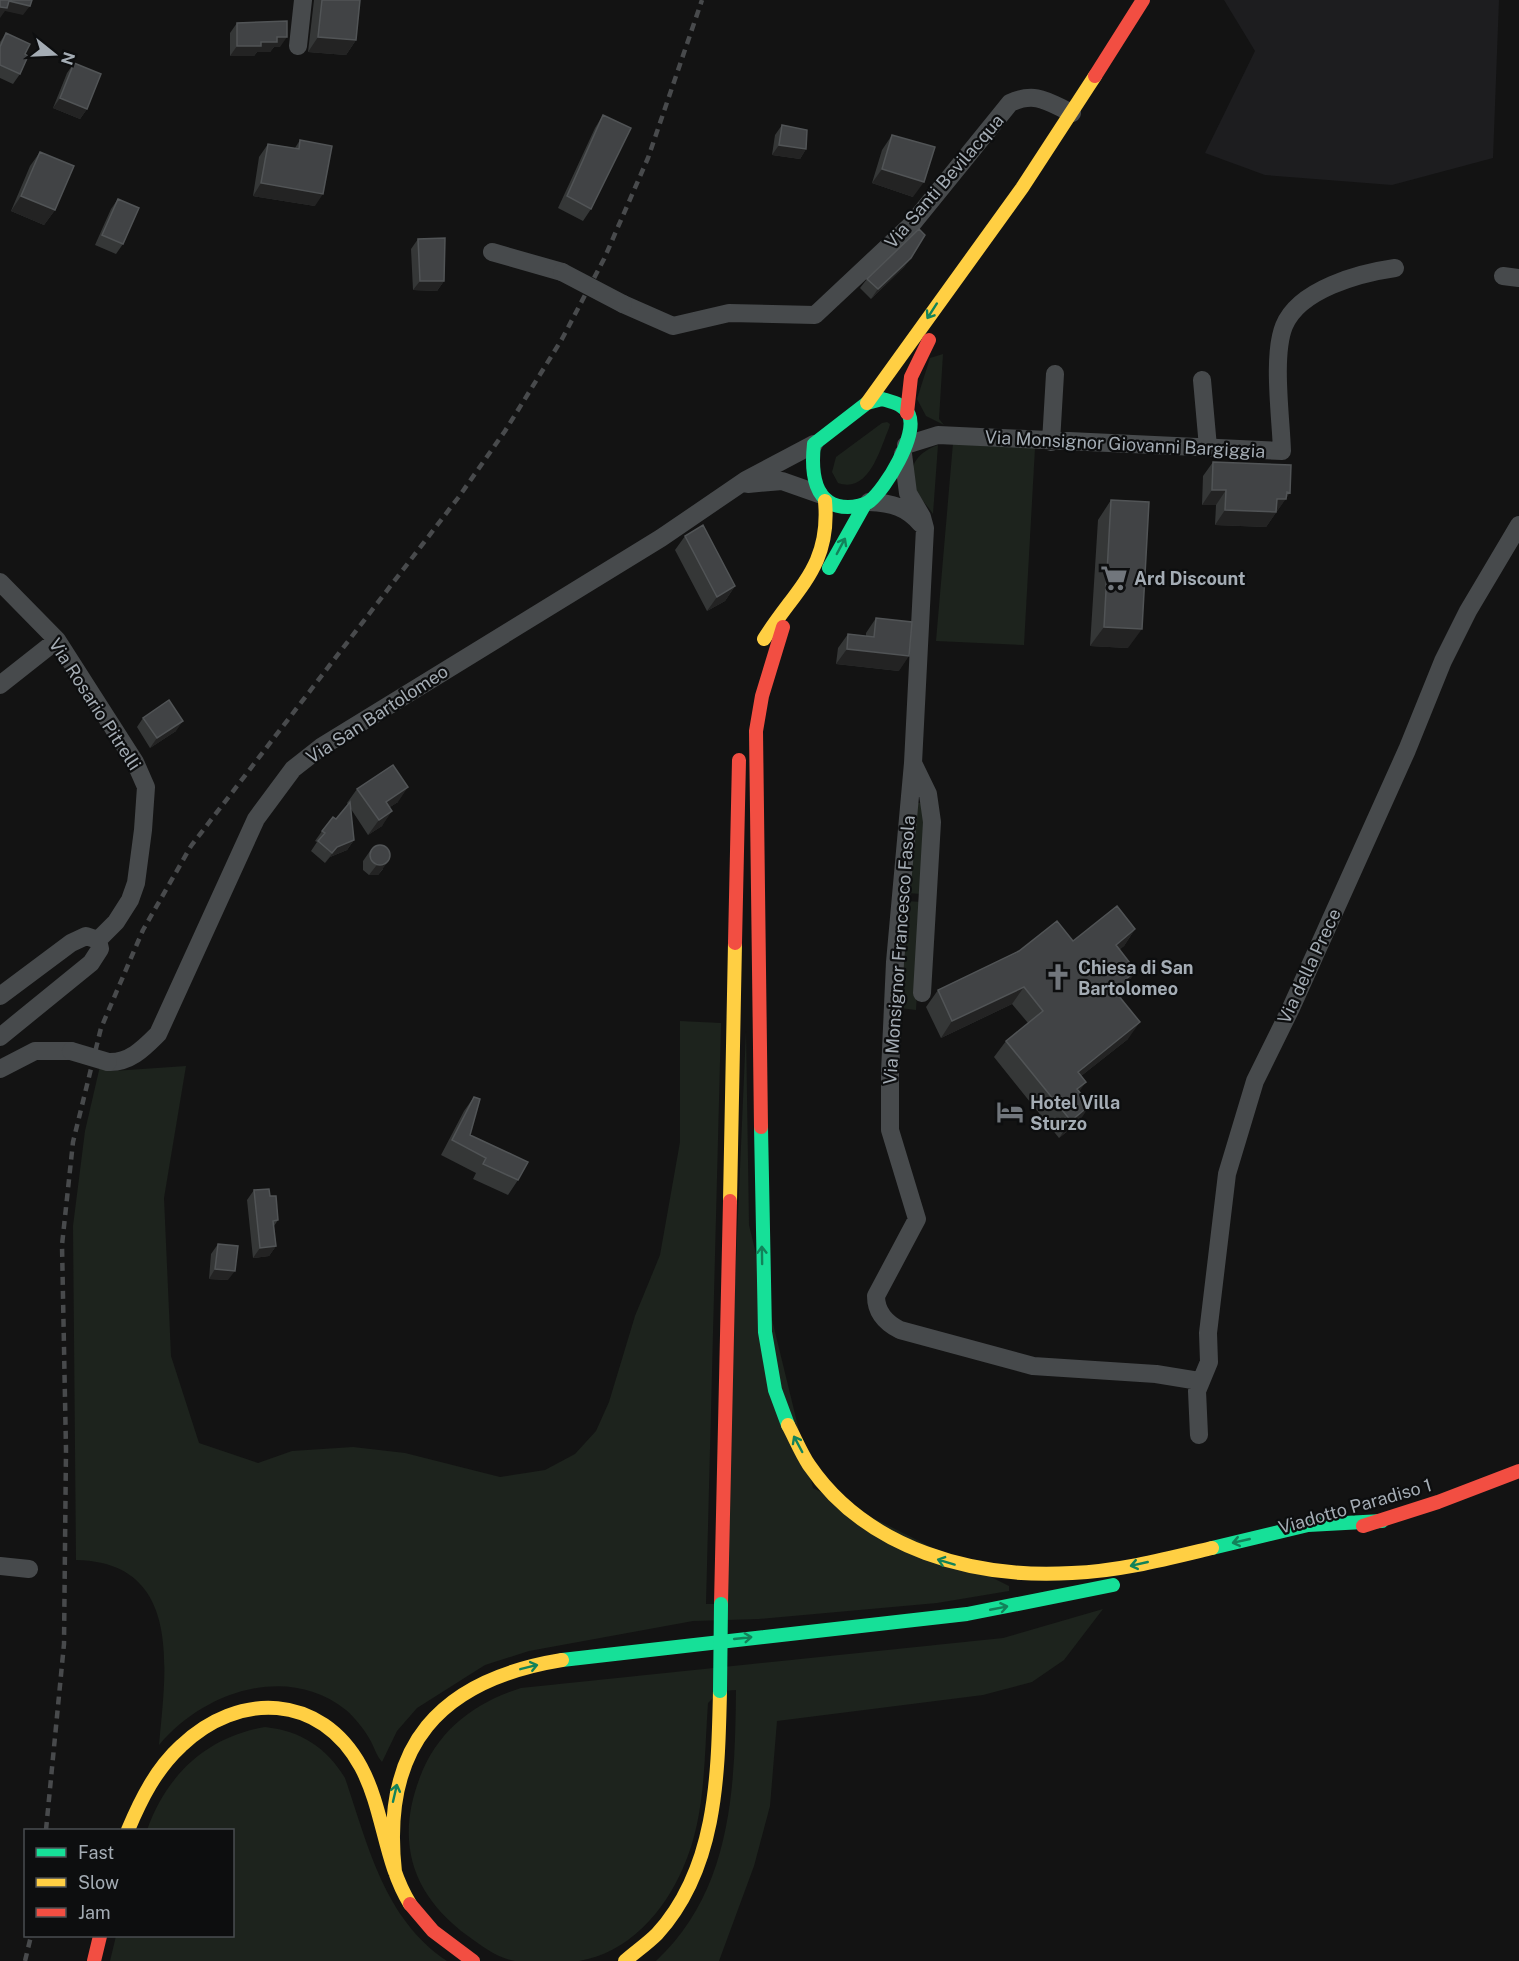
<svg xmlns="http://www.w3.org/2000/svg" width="1519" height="1961" font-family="'Public Sans',sans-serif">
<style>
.built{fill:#1d1d1f}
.green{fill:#1d231d}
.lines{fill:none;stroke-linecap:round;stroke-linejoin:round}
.street{stroke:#474a4c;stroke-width:18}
.fast{stroke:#16e098;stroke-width:14}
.slow{stroke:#ffcf43;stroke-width:14}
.jam{stroke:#f24e42;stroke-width:14}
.rail{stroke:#484a4c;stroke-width:4.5;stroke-dasharray:8 6;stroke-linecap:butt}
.street-bridge{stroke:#474a4c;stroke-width:18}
.fast-bridge{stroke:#16e098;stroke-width:14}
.wall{fill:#353737}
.shaded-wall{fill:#232323}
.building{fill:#414345;stroke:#515456;stroke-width:1.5}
.oneway{stroke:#12825a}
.labels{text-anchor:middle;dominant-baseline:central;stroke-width:4.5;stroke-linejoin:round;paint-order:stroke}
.street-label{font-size:18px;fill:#a4acb4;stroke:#0d0e0f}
.poi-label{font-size:18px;font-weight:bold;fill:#a4acb4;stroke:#0d0e0f;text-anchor:start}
</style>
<rect width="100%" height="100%" fill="#131313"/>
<path class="built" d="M1224,0H1499L1493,158L1392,185L1265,175L1205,153L1255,51Z"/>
<path class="green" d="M943,354L939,419L944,425L926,416L917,399L930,358Z
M887,422L890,424L889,428C880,449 869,494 838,483L832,472L836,457L882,423Z
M953,443L1035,448L1024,645L936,641Z
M938,445L933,514C928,506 920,499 916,490C905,469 917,452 938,445Z
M918,803H923L927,824L921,894L907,893Z
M907,901L922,902L916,1010L900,1008Z
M680,1021L721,1023L706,1604H721L746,1031L749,1225L813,1488L1009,1586V1591L937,1603L759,1619L693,1621L529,1651L485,1665L417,1708L397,1731L382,1762C376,1755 374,1746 369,1738C364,1729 354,1717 346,1710C287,1662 202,1693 159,1745C166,1669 183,1562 76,1560L73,1226L85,1131L100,1066L113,1071L186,1066L164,1198L171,1356L199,1443L258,1463L292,1451L353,1447L405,1453L500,1477L545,1470L575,1454L596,1431L609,1402L635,1316L660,1255L680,1142Z
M1103,1609L1064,1660L1032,1682L983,1695L777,1721L770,1806L754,1866L719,1961H656C732,1890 735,1788 736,1690L720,1691L708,1703C704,1758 706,1817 683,1868C664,1912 628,1953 579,1961C569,1961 557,1961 547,1961C537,1961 525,1961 515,1961C497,1958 482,1946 468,1936C412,1895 395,1842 420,1777C438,1730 474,1703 521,1688L1003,1638Z
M265,1727C301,1731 326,1747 345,1778C368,1845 384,1919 447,1961H110L116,1936H232V1830H147C167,1774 207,1737 265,1727Z"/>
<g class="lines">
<path class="street" d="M298,46L303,0
M492,252L562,272
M1503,276L1519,278
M623,304L673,326L729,313L815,315L912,224L1010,103C1036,91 1048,102 1072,113
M1202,380L1208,447
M1051,442L1055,374
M906,445L938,435L1282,451C1281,418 1272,356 1284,326C1299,289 1360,273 1395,268
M903,454L908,493L922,517L925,528L913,763L895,962L890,1072V1130L917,1219L876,1296C876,1313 886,1323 900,1330L1033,1366L1156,1374L1199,1381
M748,484L782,481L819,494
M869,502C892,503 907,507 921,524
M0,582L57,640L135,762L146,787L143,830L136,883L130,900L116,922L98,940
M0,685L57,640
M913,763L928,794L932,822L922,993
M0,996L71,943L86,936L98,940L100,949L91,963L0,1037
M108,1062C130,1063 144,1048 158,1034L256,819L293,769L321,747L661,538L746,480L814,444
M0,1069L35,1051H71
M1199,1435L1197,1391L1209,1362L1208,1333L1227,1174L1255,1081L1291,1008L1407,750L1443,661L1468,611L1519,525
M0,1566L29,1569"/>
<path class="fast" d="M882,399C892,402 904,404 909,415C918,435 886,488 870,501C865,505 854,507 848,507C813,507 811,471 814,444L867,403Z
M829,568L865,504
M761,1127L765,1332L775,1390L788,1425
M1212,1548L1308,1525L1382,1521
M562,1660L967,1614L1113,1585"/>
<path class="slow" d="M867,403L1022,188L1095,76
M764,639C796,588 831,567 825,501
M730,1201L735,943
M788,1425C795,1438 801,1453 809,1465C867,1550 975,1579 1072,1573C1120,1571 1166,1559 1212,1548
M128,1830C141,1799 156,1769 181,1746C238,1691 321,1693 361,1767C384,1810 384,1862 410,1904
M395,1872C381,1746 439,1680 562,1660
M625,1961C635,1952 647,1944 657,1934C717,1868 718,1776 720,1691"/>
<path class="jam" d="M1095,76L1143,0
M907,413L911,377L929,340
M735,943L739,760
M761,1127L756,731L762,696L783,627
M1363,1526L1438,1502L1519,1471
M721,1604L730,1201
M410,1904L433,1931L473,1961
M94,1961L100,1936"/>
<path class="rail" d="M46,1830L64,1644L66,1450L62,1245L73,1142L101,1028L143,930L191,846L458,498L505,431L562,339L604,259L648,158L702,0
M25,1961L31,1936"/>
<path class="street-bridge" d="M562,272L623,304
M71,1051L108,1062"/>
<path class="fast-bridge" d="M720,1691L721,1604"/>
</g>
<path class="wall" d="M314,0H360L356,40L346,55L308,52Z
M237,23L280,47H274L270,52H257L254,56H230V33Z
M6,33L25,54L20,74L13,84L0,78V42Z
M74,63L87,109L80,119L53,108L67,73Z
M603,115L591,209L583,221L558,208L595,128Z
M782,125L806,149L800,159L772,155L775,135Z
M892,135L913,197L872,183L882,150Z
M300,140L315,206L253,196L259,157L268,144L295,148Z
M40,152L55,210L44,225L11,211L30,166Z
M118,199L123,244L116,254L95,245L111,209Z
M418,239L444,281L437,291L413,290L411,249Z
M911,258L904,267L871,299L860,288L867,279Z
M1213,462L1286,498L1266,527L1215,525L1216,505H1202L1203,476Z
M1111,500L1128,648L1090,646L1098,520Z
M685,536L735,586L725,601L707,611L675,550Z
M876,618L899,671L836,664L838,648L848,634L866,636V633Z
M143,718L176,731L150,748L137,727Z
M357,789L398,802L390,807L382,826L368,835L351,809L354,840L347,850L330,857L325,863L311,851L317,842L315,841L322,831L336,819L348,805L347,803Z
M370,851L383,869L378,875H369L363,870V861Z
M1135,929L1124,946L1120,949L1128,984L1121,998L1128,1039L1081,1076L1079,1092V1122L1059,1138L994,1057L1006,1041L1028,1023L1012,1004L941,1038L926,1007L938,990L1073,941Z
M474,1097L470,1135L518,1180L508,1195L473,1179L476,1173L441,1155L464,1111Z
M254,1190L270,1196L278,1220L274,1226L276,1246L269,1256L253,1258L247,1200Z
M218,1244L228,1280L209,1279L211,1254Z"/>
<path class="shaded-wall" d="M9,1L30,6L23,15L5,11L0,18V7Z
M277,37H287L280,47H274L270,52H257L254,56H230L237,46L261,42Z
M318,37L356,40L346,55L308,52Z
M60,98L87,109L80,119L53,108Z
M779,145L806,149L800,159L772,155Z
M882,169L924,182L913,197L872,183Z
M261,183L323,194L315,206L253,196Z
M21,196L55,210L44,225L11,211Z
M911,258L904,267L871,299L878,289Z
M420,281H444L437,291L413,290Z
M1212,490H1226L1216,505H1202Z
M1287,492L1290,493L1266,527L1215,525L1225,510L1277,499Z
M735,586L725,601L707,611L717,597Z
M1104,627L1142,629L1128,648L1090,646Z
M847,649L909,656L899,671L836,664Z
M183,721L176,731L150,748L157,738Z
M408,787L398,802L376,816L386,802Z
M392,811L382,826L368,835L379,820Z
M354,840L347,850L330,857L325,863L337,847Z
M390,859L378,875H369L376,866Z
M1135,929L1124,946L1104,962L1116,945Z
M1136,971L1125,988V980Z
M1129,986L1118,1002V995Z
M1024,987L1012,1004L941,1038L952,1021Z
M1140,1022L1128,1039L1066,1088L1078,1072Z
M1086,1082L1074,1099L1077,1089Z
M1090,1105L1079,1122L1059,1138L1071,1121Z
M276,1246L269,1256L253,1258L260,1248Z
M215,1269L235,1271L228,1280L209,1279Z"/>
<path class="building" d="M0,0H32L30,6L9,1L7,8L0,7Z
M322,0H360L356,40L318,37Z
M287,21V37H277V42H261V46H237V23Z
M6,33L30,44L25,54L28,56L20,74L0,65V47Z
M74,63L101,74L87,109L60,98Z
M603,115L631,128L591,209L567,196Z
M782,125L807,130L806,149L779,145Z
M892,135L935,147L924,182L882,169Z
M300,140L332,146L323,194L261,183L268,144L299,149Z
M40,152L74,166L55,210L21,196Z
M118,199L139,208L123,244L102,235Z
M919,229L925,235L911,258L878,289L867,279Z
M445,238L444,281H420L418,239Z
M1213,462L1291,465L1290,493L1287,492L1286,499H1277L1276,512L1225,510L1226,490H1212Z
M1111,500L1149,502L1142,629L1104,627Z
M703,525L735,586L717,597L685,536Z
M876,618L912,622L909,656L847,649L848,634L874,637Z
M169,700L183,721L157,738L143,718Z
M393,765L408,787L386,802L392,811L379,820L357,789Z
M350,802L354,840L337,847L332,853L318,841L325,833L322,831L333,817L336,819Z
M370 855a10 10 0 1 1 20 0a10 10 0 1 1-20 0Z
M1117,906L1135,929L1116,945L1136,971L1125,980L1129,986L1118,995L1140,1022L1078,1072L1086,1082L1077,1089L1090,1105L1071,1121L1006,1041L1043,1011L1024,987L952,1021L938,990L1019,951L1057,921L1073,941Z
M474,1097L480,1099L470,1135L528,1162L518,1180L483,1164L486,1158L452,1140Z
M269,1189L270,1196H276L278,1220L273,1221L276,1246L260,1248L254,1190Z
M218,1244L238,1246L235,1271L215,1269Z"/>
<defs><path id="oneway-shaft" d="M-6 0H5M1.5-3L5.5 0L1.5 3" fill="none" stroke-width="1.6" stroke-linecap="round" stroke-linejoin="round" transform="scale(1.5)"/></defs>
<g class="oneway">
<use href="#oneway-shaft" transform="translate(932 311) rotate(123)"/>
<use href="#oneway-shaft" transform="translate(841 546) rotate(-62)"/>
<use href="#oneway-shaft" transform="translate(762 1255) rotate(-91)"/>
<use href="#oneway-shaft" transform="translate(798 1444) rotate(-118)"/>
<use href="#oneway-shaft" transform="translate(1241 1541) rotate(167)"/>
<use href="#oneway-shaft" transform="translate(946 1562) rotate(-163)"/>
<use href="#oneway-shaft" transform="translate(1139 1564) rotate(167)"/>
<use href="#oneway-shaft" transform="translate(999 1608) rotate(-11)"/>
<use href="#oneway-shaft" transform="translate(743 1638) rotate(-6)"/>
<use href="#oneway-shaft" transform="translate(529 1667) rotate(-14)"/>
<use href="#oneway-shaft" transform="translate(395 1793) rotate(-77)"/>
</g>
<defs>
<symbol id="supermarket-bare" viewBox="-9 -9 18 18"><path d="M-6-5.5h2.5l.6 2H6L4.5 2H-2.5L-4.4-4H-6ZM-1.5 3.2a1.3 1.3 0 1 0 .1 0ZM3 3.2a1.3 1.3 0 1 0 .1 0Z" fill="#71767c" stroke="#0d0e0f" stroke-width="2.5" paint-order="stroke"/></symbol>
<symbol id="church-bare" viewBox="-9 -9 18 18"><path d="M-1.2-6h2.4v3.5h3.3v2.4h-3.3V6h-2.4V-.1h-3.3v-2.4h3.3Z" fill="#71767c" stroke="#0d0e0f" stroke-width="2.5" paint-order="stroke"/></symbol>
<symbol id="hotel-bare" viewBox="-9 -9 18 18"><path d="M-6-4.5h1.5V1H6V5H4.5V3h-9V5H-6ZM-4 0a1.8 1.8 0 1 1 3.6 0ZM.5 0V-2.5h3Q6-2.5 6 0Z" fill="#71767c" stroke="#0d0e0f" stroke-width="2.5" paint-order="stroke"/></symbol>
</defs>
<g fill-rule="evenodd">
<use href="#supermarket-bare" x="1095" y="559" width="38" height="38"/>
<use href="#church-bare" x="1039" y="958" width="38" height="38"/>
<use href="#hotel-bare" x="991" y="1093" width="38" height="38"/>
</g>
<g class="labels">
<g class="street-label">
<text transform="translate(944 181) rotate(-49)">Via Santi Bevilacqua</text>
<text transform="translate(1125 444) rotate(3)">Via Monsignor Giovanni Bargiggia</text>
<text transform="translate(95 704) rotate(57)">Via Rosario Pitrelli</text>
<text transform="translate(377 714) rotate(-33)">Via San Bartolomeo</text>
<text transform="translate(899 950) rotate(-86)">Via Monsignor Francesco Fasola</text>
<text transform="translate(1309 966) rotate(-65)">Via della Prece</text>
<text transform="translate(1355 1506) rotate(-16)">Viadotto Paradiso 1</text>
</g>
<g class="poi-label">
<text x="1134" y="578">Ard Discount</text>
<text x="1078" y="967">Chiesa di San<tspan x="1078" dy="21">Bartolomeo</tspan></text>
<text x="1030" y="1102">Hotel Villa<tspan x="1030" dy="21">Sturzo</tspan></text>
</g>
</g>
<rect x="24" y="1829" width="210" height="108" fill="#0d0e0f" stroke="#494d51" stroke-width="1.5"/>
<rect x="36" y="1848" width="30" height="9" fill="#16e098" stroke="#494d51" stroke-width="1.5"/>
<text x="78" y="1859" font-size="18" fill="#a4acb4">Fast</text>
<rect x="36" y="1878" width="30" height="9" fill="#ffcf43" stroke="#494d51" stroke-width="1.5"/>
<text x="78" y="1889" font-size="18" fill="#a4acb4">Slow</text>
<rect x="36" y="1908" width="30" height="9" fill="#f24e42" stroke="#494d51" stroke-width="1.5"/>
<text x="78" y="1919" font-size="18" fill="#a4acb4">Jam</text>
<g transform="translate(54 54) rotate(108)" stroke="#0d0e0f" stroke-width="4.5" paint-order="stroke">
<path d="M0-4.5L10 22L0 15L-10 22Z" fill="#a4acb4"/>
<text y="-9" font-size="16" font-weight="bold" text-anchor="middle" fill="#a4acb4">N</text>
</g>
</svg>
